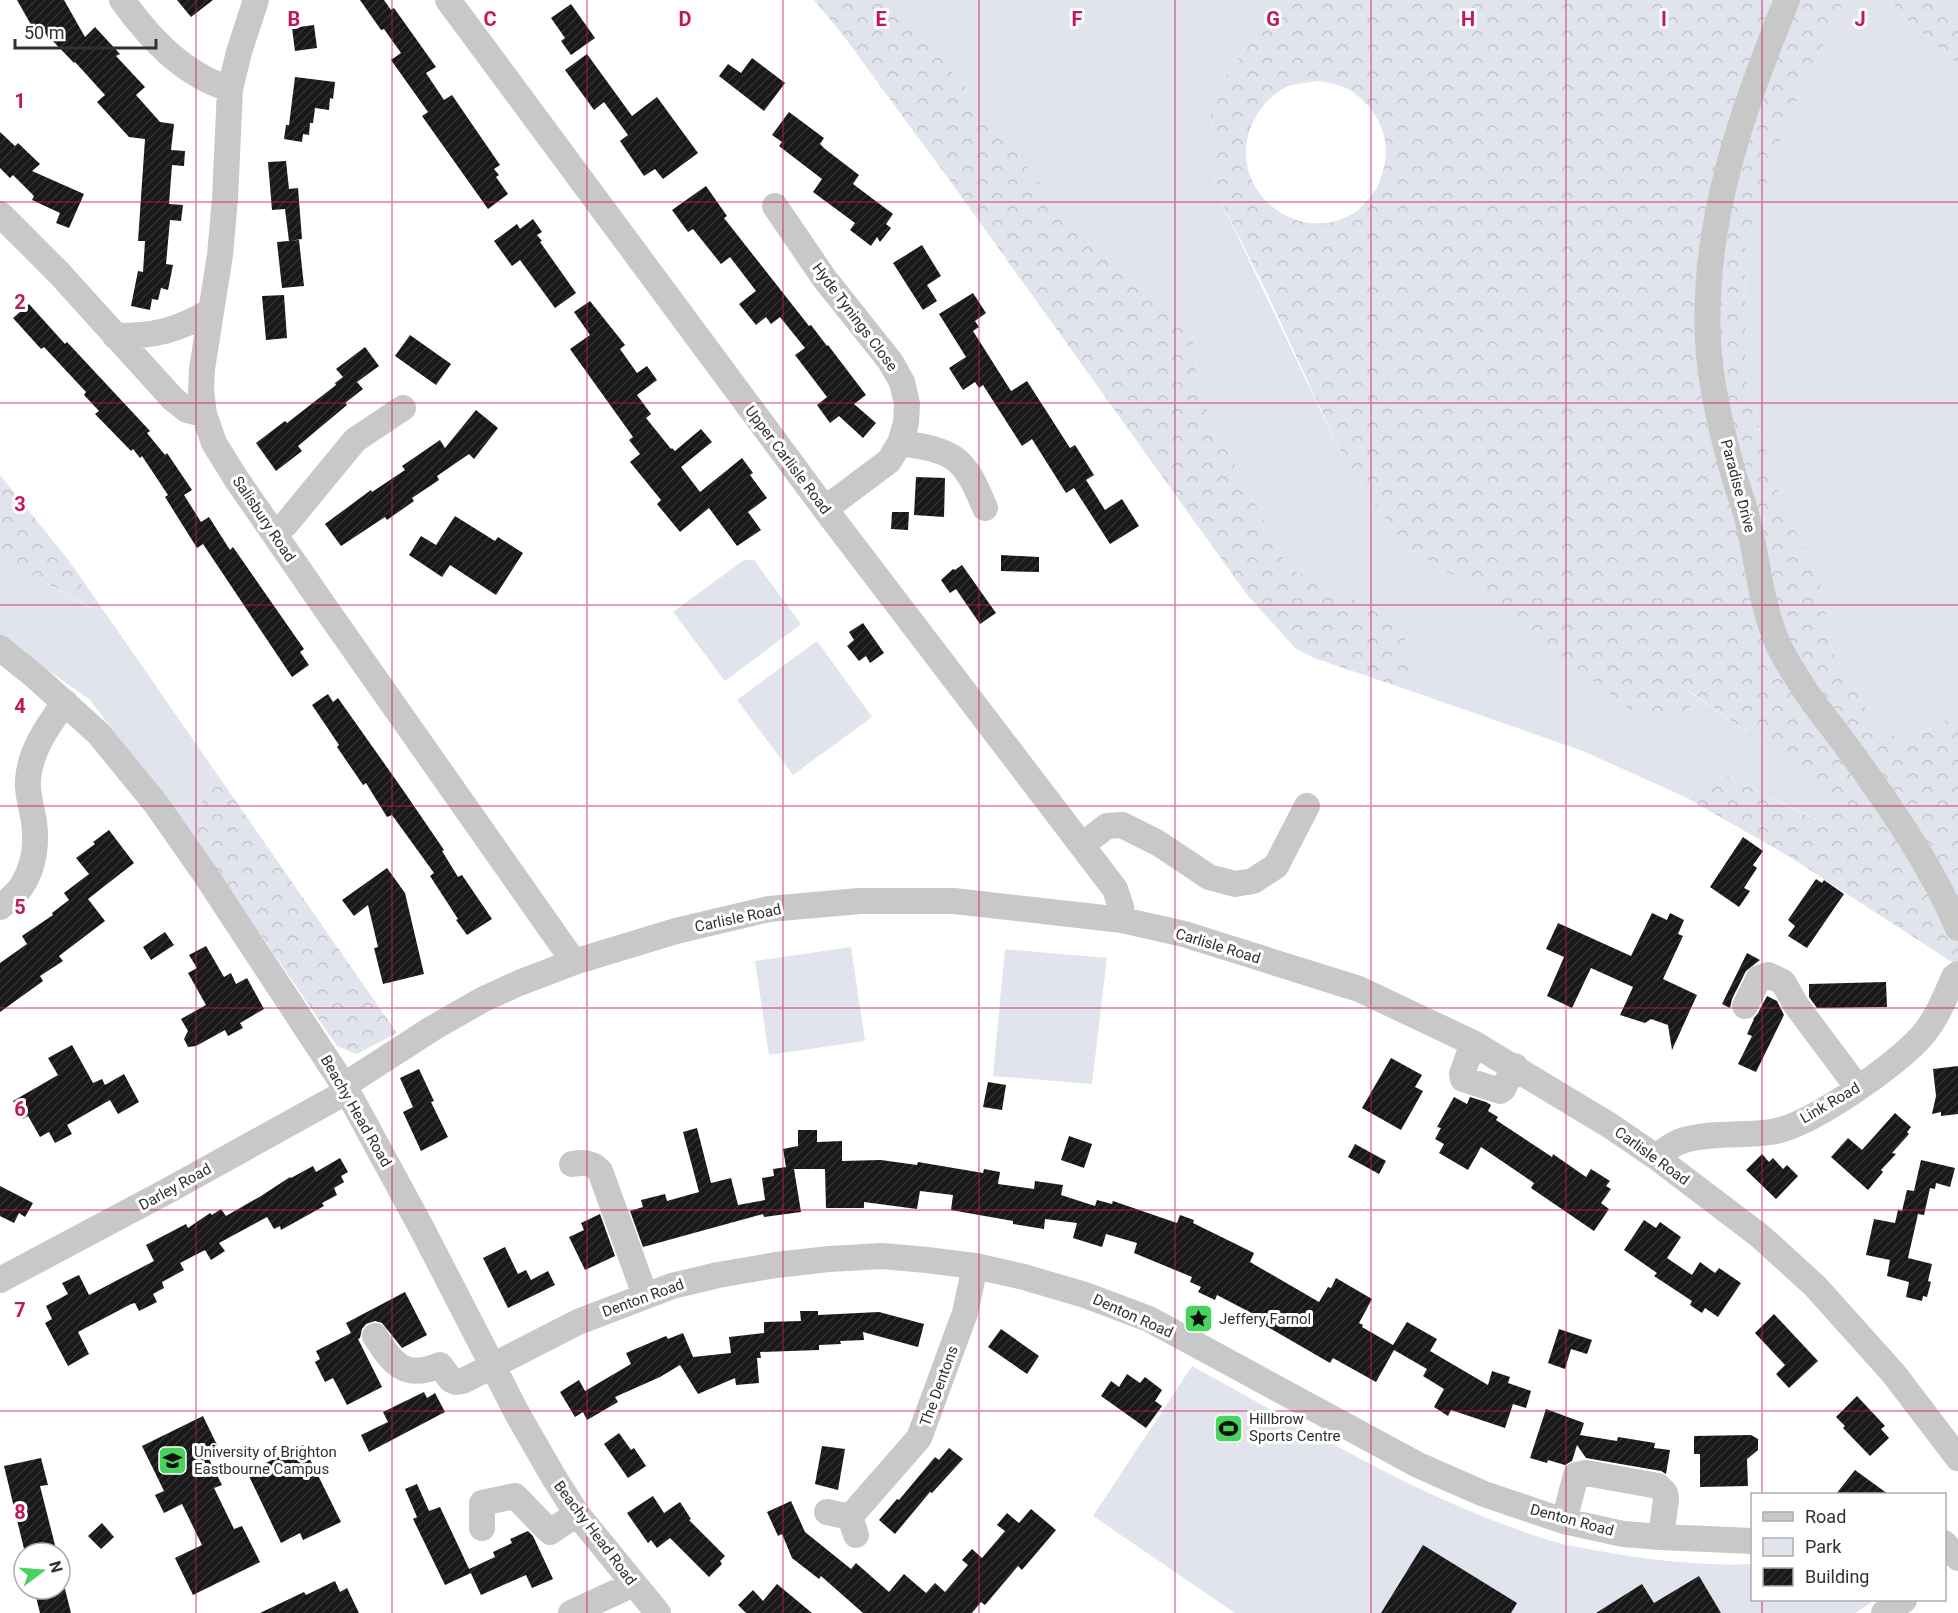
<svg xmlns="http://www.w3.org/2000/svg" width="1958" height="1613" font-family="Roboto,sans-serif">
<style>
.green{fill:#e1e4ec}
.forest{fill:url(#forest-crowns);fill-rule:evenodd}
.building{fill:url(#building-hatch)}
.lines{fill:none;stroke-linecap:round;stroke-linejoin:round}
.minor{stroke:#c8c8c8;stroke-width:26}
.grid{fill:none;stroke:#c2185b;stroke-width:1.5;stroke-opacity:0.55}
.labels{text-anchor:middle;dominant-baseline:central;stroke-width:6;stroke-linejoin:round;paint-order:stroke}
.street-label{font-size:15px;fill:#313131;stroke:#fff}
.poi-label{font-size:15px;fill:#313131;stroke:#fff;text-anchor:start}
.grid-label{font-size:20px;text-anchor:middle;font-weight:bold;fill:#c2185b;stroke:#fff;stroke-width:6;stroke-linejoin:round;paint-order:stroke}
</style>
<defs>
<pattern id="forest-crowns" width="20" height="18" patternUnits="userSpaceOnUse" patternTransform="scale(1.5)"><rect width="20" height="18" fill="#e1e4ec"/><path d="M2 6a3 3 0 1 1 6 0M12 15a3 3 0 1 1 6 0" fill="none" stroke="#c2c4cb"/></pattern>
<pattern id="building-hatch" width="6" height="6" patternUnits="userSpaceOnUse" patternTransform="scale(1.5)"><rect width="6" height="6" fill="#181818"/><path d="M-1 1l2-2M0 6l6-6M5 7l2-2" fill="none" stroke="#313131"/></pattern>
</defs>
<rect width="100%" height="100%" fill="#fff"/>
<path class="green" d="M896,0H1284L1281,1L1210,97L1215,189L1347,466L1406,547L1690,714L1687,690L1843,800L1821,822L1725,775L1685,797L1583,751L1411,691L1402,622L1288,568L1198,392L1193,333L1082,236Z
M1847,0H1958V713L1930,729L1902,740L1875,726L1831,648L1822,588L1779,495L1747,387L1745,248L1787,121L1844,3Z
M0,548L12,564L94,610L70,562L212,767L193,836L90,700L0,636Z
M744,560H754L801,624L725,681L673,612Z
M817,641L872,717L793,775L737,700Z
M851,947L865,1041L769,1055L755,961Z
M1005,949L1107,958L1092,1084L993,1076Z
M1192,1366C1309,1430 1427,1503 1555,1542C1569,1546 1585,1548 1599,1551C1650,1560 1701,1566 1752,1564V1600H1875L1855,1613H1235L1093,1516Z"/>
<path class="forest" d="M814,0H896L1082,236L1193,333L1198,392L1288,568L1403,622L1411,691L1314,658L1295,648L1248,596L961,196L843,35Z
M1282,0H1847L1844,3L1787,121L1745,248L1747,387L1779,495L1822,588L1831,648L1875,725L1902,740L1930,729L1958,713V966L1790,857L1685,797L1725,775L1820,822L1842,800L1688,690L1690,714L1634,712L1456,577L1406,547L1347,466L1268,295L1215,189L1210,97ZM1319,81C1329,83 1342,85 1350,90C1380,110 1394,143 1381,177C1379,183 1377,189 1373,193C1368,200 1361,208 1354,213C1289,251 1217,177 1258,113C1265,102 1278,89 1292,85C1301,83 1311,82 1319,81Z
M1896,0H1932L1958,26V64L1912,23L1894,11Z
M0,475L70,562L95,610L12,564L0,548Z
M212,767L397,1033L357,1054L337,1046L193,836Z"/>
<path class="building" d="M17,0H64L85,37L95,27L120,54L116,56L145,87L136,95L160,122L174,124L171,150L185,151L184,166L172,165L169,204L183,205L181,221L170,220L166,264L173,265L168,290L161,288L158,300L152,299L150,310L131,306L138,271L143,272L145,241H138L145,139L129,137L97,102L105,95L75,62L74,63L49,37L48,38L41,26L34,30Z
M177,0H213L191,17Z
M360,0H384L391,10L394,8L436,67L426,73L444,100L452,95L500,165L494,169L499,175L496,177L508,194L488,209L422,116L428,112L391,60L401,53L384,29L381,30Z
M571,4L595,38L571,55L561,41L565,38L551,18Z
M314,25L317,48L295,51L292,28Z
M587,54L632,116L657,97L698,153L663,179L655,169L644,176L620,141L628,135L604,102L594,110L565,70Z
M752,58L785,83L764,111L719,76L728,64L741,73Z
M295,77L335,82L333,99L330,98L329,110L315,108L313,123H310L309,135L303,134L302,142L284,139L286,125H289Z
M789,112L824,138L820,144L825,149L859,175L853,184L893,214L886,224L891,228L880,242L877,237L871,246L850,230L855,223L813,192L822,179L779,146L782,142L772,135Z
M0,132L15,146L18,143L40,164L32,171L84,194L69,228L56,223L60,213L32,200L34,196L13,175L10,178L0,168Z
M286,161L289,189L298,188L302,239L289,241L285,209L272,210L268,162Z
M706,186L727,216L724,218L809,326L811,325L827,346L828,345L866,395L854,404L876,423L863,438L839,416L830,423L817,405L827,397L795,355L805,348L780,317L771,324L766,317L756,325L739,304L756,291L730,257L721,264L693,229L688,232L672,210Z
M533,219L542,232L537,235L542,241L540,242L576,293L555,308L520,260L512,266L494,241L517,224L520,229Z
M299,240L304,286L282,288L277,242Z
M922,245L941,276L927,285L937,301L923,310L893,263Z
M973,293L986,313L975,321L979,327L973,331L1011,391L1027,381L1070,448L1075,445L1094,475L1086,480L1105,510L1122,499L1139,526L1110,544L1074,488L1066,493L1032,439L1022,446L983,385L979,388L975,382L963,390L949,368L966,357L939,314Z
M284,295L287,338L266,340L262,296Z
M590,301L625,345L620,349L637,373L647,366L657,380L637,395L651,414L646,418L671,449L672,448L675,451L701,429L712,442L681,467L700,492L742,458L753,473L750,475L767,498L748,512L761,530L737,546L709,508L680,532L657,504L661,500L630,462L640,454L629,440L633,437L570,349L590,335L574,312Z
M29,304L65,344L67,342L150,431L147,433L165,455L167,453L192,490L184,495L201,522L209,517L230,550L233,547L304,649L300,652L309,665L292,677L203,544L197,548L165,497L168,495L142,456L140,458L133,449L131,451L95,414L99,411L84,395L86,392L44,347L41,349L13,318Z
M410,335L451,364L436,385L395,356Z
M365,347L379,366L357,382L363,389L345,403L347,405L298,446L302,451L276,471L256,443L285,421L287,423L336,385L335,383L343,377L336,369Z
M476,410L498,428L474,459L469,454L437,476L439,480L412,498L414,501L387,520L385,517L341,546L325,524L371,490L372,492L405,470L402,466L440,440L445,448Z
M916,477L945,478L944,517L914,515Z
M892,512H909L908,530L891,529Z
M455,516L495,541L498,537L523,553L496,595L450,565L442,577L409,555L421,536L436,545Z
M1001,555L1039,557V572L1001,571Z
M962,565L996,613L980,624L956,589L950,593L941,580L953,569L955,570Z
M863,623L884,653L870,663L866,656L859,661L847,646L854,640L849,632Z
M328,694L333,702L338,698L403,790L444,850L442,851L458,877L462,875L492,919L467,935L456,920L458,919L430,876L434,873L392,815L387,817L366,783L363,785L337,747L339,745L312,705Z
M109,830L134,863L88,899L105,921L59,956L63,961L40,976L43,981L0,1012V963L27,944L22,936L53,915L52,913L69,900L64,893L89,874L76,858L95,844L93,842Z
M1743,837L1763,851L1753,865L1757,868L1744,888L1750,891L1739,907L1710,887Z
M387,868L405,893L424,974L383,984L374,948L378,947L368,905L354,916L342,900Z
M1816,879L1822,883L1824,880L1844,894L1807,948L1788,936L1795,926L1788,920Z
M1652,913L1667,920L1670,913L1684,920L1678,934L1683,936L1663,979L1697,995L1672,1050L1668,1025L1651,1019L1645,1023L1620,1015L1633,987L1591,968L1572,1008L1547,996L1564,957L1546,949L1558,923L1631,956Z
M165,932L174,945L151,960L143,947Z
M206,946L224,977L231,973L236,984L247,978L264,1009L240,1023L243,1028L228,1036L225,1030L196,1046L188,1047L184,1039L188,1031L181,1019L206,1005L188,973L197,968L189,955Z
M1747,953L1760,960L1746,971L1732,999L1730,1008L1722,1004Z
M1886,982L1887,1007L1817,1008L1809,997V984Z
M1767,996L1777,1001L1784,1015L1756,1072L1738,1064L1752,1036L1747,1034L1754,1019H1753L1758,1013Z
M72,1045L93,1083L102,1079L105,1085L124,1074L139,1102L118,1114L110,1100L67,1125L72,1134L55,1143L49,1132L40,1137L28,1116L23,1119L13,1101L58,1075L48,1058Z
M1391,1058L1422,1075L1415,1087L1423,1091L1401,1130L1362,1108Z
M1958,1066V1114L1941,1116V1112L1932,1114L1936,1096L1933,1069Z
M419,1069L434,1101L431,1102L448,1137L421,1151L403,1112L413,1107L400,1078Z
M988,1082L1006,1085L1002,1110L983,1107Z
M1454,1097L1467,1104L1470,1097L1486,1102L1491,1105L1488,1111L1498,1117L1496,1120L1552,1157L1553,1154L1586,1177L1591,1169L1610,1181L1606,1186L1611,1189L1601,1203L1609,1209L1594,1231L1531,1188L1534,1183L1481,1147L1468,1170L1439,1153L1444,1144L1435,1139L1441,1128L1437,1127Z
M1895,1113L1911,1127L1907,1132L1909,1134L1892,1153L1896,1154L1881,1170L1883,1172L1868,1190L1831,1157L1848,1138L1862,1150Z
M697,1128L711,1183L731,1178L738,1205L765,1200L762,1178L774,1176L773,1169L786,1167L783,1149L798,1146V1130H817V1142L842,1141V1161L881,1160L917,1165L918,1162L983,1173L984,1169L1000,1172L998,1184L1034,1189L1035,1181L1063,1185L1061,1195L1095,1206L1097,1200L1112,1204L1113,1201L1177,1223L1180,1215L1194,1220L1193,1223L1254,1253L1250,1262L1319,1302L1328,1287L1331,1288L1336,1278L1372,1299L1359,1323L1363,1325L1362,1327L1393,1345L1407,1322L1437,1339L1430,1351L1488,1385L1492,1371L1510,1377L1508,1383L1531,1391L1526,1408L1513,1404L1505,1428L1451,1410L1448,1416L1434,1407L1444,1389L1423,1376L1427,1369L1394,1350L1376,1382L1333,1358L1330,1363L1259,1322L1261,1318L1217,1295L1215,1300L1198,1292L1201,1287L1190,1282L1192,1277L1134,1253L1137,1243L1106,1234L1102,1247L1073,1238L1077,1223L1045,1219L1044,1229L1013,1224V1221L951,1210L953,1195L920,1191L917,1209L864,1202V1208H826L825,1169H794L801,1212L764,1217L763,1214L643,1247L630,1211L643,1207L641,1200L665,1194L667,1201L699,1192L683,1132Z
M1069,1136L1092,1144L1084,1168L1061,1160Z
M1355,1144L1386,1161L1379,1174L1348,1157Z
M1762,1154L1769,1162L1773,1158L1783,1169L1787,1165L1798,1176L1776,1199L1746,1170Z
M340,1158L348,1172L341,1176L344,1182L334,1188L337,1195L322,1203L324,1206L281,1230L280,1226L274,1229L267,1217L219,1243L225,1251L211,1260L205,1250L180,1263L184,1270L162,1282L164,1288L153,1294L157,1302L139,1311L135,1303L131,1304L78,1332L89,1354L68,1366L45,1323L52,1319L46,1306L68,1294L62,1283L79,1275L89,1295L154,1261L146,1245L186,1224L188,1228L210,1213L212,1215L221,1209L226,1216L261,1196L290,1177L291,1178L313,1166L316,1172Z
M1921,1160L1955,1168L1950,1187L1936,1183L1935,1189L1930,1188L1924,1215L1918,1214L1908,1258L1932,1264L1928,1281L1931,1282L1927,1297L1923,1296L1922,1301L1906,1297L1909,1282L1887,1276L1890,1260L1866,1255L1874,1219L1895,1223L1898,1210L1902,1211L1907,1190L1914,1191Z
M0,1186L33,1203L25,1217L19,1213L14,1223L0,1216Z
M600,1214L615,1256L585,1270L569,1237L584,1230L581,1223Z
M1644,1220L1656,1228L1660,1222L1681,1237L1667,1258L1692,1275L1700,1262L1715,1273L1719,1268L1741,1283L1718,1317L1705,1308L1702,1313L1690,1305L1692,1301L1654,1276L1657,1273L1624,1250Z
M505,1247L518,1274L526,1270L531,1280L548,1271L555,1285L508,1308L483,1258Z
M405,1292L427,1335L402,1348L382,1323L375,1321L366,1324L362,1329L360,1338L358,1339L382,1387L347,1405L333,1378L325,1382L315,1362L320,1359L316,1351L351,1333L346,1323Z
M800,1311H818V1315L879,1312L924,1324L918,1347L863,1332L864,1340L840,1341L841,1344L819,1345V1350L760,1352L761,1358H757L759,1383L736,1385L735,1378L698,1394L680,1365L660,1377L615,1397L618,1402L587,1420L583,1412L575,1417L560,1392L579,1380L585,1391L631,1364L626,1353L666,1336L668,1339L683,1333L693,1357L731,1353L729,1337L764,1333V1322L801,1321Z
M1774,1314L1818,1361L1789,1388L1776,1374L1785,1365L1755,1333Z
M1001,1329L1039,1356L1027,1374L988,1347Z
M1559,1329L1592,1340L1587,1354L1571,1349L1565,1369L1548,1363Z
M1127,1374L1140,1383L1145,1377L1162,1390L1155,1401L1162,1406L1146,1428L1101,1396L1111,1381L1119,1387Z
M424,1392L427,1398L435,1393L445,1412L369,1452L361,1435L388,1422L383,1412Z
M1857,1396L1885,1426L1881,1429L1889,1438L1870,1456L1843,1428L1845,1426L1836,1417Z
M1546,1409L1584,1423L1580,1435L1617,1441L1618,1437L1655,1443L1654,1448L1670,1450L1666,1474L1661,1471L1586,1458L1577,1445L1572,1461L1565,1465L1548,1460L1547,1463L1530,1458Z
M203,1416L218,1447L206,1453L222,1485L214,1488L234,1529L242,1526L260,1562L193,1595L175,1558L202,1545L182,1504L164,1513L155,1495L164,1491L142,1446Z
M619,1433L631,1450L634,1448L646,1466L628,1478L604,1444Z
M1751,1435L1758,1439V1450L1747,1459L1748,1486L1700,1487V1454H1694V1436Z
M303,1445L341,1522L303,1540L300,1533L281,1543L247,1472Z
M822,1446L845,1449L838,1490L815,1484Z
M949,1448L963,1459L932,1493L930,1492L895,1534L879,1520L897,1499L899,1500L935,1457L939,1460Z
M41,1458L48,1485L40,1486L57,1553H25L4,1466Z
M1855,1470L1888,1494H1836Z
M417,1484L429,1511L440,1507L471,1573L445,1585L413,1519L417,1517L405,1489Z
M653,1496L664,1513L680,1502L691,1519L689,1520L725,1556L720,1561L722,1564L709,1577L670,1538L657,1548L651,1540L648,1543L627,1513Z
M791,1501L805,1532L851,1569L856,1563L889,1592L904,1574L926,1593L935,1583L945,1592L968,1565L962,1560L972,1549L982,1558L1005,1531L997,1525L1007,1513L1019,1523L1031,1509L1056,1530L1022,1570L1018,1566L985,1605L981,1602L972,1613H863L821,1576L819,1579L792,1558L782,1534L778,1536L767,1512Z
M102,1523L114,1537L101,1549L88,1536Z
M528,1531L533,1536L553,1579L532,1588L526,1575L481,1595L469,1569L495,1557L493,1552L512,1543L510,1539Z
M1423,1545L1517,1603L1511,1613H1381Z
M1699,1576L1721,1613H1596L1642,1584L1654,1603Z
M335,1581L340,1592L347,1588L359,1613H260L304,1592L306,1595Z
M777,1584L812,1613H746L738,1605L753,1590L763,1601Z
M34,1589H65L71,1613H40Z"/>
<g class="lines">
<path class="minor" d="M122,0C150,39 184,75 230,89
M256,0L239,52L230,89L225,199L220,255L202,369L201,391L204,414L214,443L235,477L326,609L574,962
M448,0L825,509L1115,889L1121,907L1122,920
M1787,0C1743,107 1702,223 1708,340C1710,383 1721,428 1732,469C1737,487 1744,504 1748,522C1758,562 1761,606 1778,644C1783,656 1791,668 1798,679C1812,703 1831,725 1848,748C1889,805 1930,863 1958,928
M775,206L824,278L890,361L902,382L907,404L906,423L900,443L889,461L825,509
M0,214L59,273L173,399L187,410L204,414
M115,336C155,336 176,331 211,311
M900,443C918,446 940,448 955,459C970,470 978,492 985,508
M274,532L286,524L355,440L403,408
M0,648L37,678L99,734L156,804L205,874L345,1087L421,1227L518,1415L553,1476L577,1514L658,1613
M1082,845L1107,826L1122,825L1158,843L1209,877L1235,884L1253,881L1276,866L1307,806
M0,907C8,901 18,893 23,884C34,866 37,843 34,822C32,808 27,795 28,780C30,750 48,726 65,702
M1745,1006L1759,978L1768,975L1783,982L1796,1005L1858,1088
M1473,1043L1462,1074L1463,1079L1500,1091L1503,1089L1515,1066
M1656,1157C1663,1152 1671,1145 1679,1142C1704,1132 1743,1136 1771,1132C1809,1127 1895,1066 1921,1037C1936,1020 1945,998 1954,977L1958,974
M572,1164C584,1162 591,1162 600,1171L645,1295
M0,1280L171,1189L337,1097L354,1079L433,1028L482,1000L519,983L574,962L676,931L769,909L860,901H954L1122,920L1184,934L1359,989L1473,1043L1609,1125L1656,1157L1760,1236L1815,1286L1894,1374L1958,1458
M375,1336C393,1365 406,1380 440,1365L451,1380L456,1382L463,1381L578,1322L672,1286L718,1275L776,1265L829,1259L882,1256L927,1260L975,1266L1024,1277L1085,1295L1149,1319L1418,1465L1484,1494L1564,1521L1623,1534L1661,1537L1752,1541
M827,1512L850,1517L856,1535
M850,1517L919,1438L965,1313L975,1266
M1564,1521L1576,1475L1586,1473L1658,1486L1665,1493L1666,1499L1661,1537
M482,1528V1503L515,1496L550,1532L577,1514
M1944,1543L1958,1558
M571,1613L623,1589L632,1583
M1884,1613L1904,1600"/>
</g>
<path class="grid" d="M196,0V1613M392,0V1613M587,0V1613M783,0V1613M979,0V1613M1175,0V1613M1371,0V1613M1566,0V1613M1762,0V1494M0,202H1958M0,403H1958M0,605H1958M0,806H1958M0,1008H1958M0,1210H1958M0,1411H1958M1762,1600V1613"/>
<defs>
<symbol id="sight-square" viewBox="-11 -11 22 22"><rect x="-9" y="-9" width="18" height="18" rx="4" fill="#49d25e" stroke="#fff"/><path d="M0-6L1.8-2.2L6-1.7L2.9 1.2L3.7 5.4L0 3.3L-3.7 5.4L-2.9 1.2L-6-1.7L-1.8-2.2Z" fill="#111"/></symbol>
<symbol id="stadium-square" viewBox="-11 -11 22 22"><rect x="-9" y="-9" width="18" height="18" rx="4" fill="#49d25e" stroke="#fff"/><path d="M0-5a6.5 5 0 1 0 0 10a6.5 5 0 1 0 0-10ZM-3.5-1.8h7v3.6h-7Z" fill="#111"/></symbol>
<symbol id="university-square" viewBox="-11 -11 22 22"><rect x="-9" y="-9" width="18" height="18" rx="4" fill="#49d25e" stroke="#fff"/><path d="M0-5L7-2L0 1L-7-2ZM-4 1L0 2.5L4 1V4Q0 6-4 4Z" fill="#111"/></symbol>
</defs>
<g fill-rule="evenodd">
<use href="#sight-square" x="1182" y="1302" width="33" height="33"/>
<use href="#stadium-square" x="1212" y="1412" width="33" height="33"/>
<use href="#university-square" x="156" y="1444" width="33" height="33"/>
</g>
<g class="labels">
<g class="street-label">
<text transform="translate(855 317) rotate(53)">Hyde Tynings Close</text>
<text transform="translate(788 460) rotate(53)">Upper Carlisle Road</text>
<text transform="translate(1738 486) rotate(75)">Paradise Drive</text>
<text transform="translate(264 519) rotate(56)">Salisbury Road</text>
<text transform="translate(738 918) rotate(-12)">Carlisle Road</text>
<text transform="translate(1218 946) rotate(17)">Carlisle Road</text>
<text transform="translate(1830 1103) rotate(-30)">Link Road</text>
<text transform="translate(356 1111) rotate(60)">Beachy Head Road</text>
<text transform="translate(1652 1156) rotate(36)">Carlisle Road</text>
<text transform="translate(175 1187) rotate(-29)">Darley Road</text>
<text transform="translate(643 1298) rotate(-20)">Denton Road</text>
<text transform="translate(1133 1316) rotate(24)">Denton Road</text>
<text transform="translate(939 1386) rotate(-70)">The Dentons</text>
<text transform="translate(1572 1520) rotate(15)">Denton Road</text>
<text transform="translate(595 1533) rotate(53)">Beachy Head Road</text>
</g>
<g class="poi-label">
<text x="1219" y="1319">Jeffery Farnol</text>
<text x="1249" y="1419">Hillbrow<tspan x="1249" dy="17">Sports Centre</tspan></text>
<text x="194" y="1452">University of Brighton<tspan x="194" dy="17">Eastbourne Campus</tspan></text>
</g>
</g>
<g class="grid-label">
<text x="294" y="26">B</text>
<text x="490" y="26">C</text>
<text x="685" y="26">D</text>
<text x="881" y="26">E</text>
<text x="1077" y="26">F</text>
<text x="1273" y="26">G</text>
<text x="1468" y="26">H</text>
<text x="1664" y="26">I</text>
<text x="1860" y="26">J</text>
<text x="20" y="108">1</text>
<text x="20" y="309">2</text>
<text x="20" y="511">3</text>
<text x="20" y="713">4</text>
<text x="20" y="914">5</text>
<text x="20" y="1116">6</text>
<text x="20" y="1317">7</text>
<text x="20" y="1519">8</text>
</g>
<rect x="1751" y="1493" width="195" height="108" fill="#ffffff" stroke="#adadad" stroke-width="1.5"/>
<rect x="1763" y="1512" width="30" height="9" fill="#c8c8c8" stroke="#adadad" stroke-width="1.5"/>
<text x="1805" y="1523" font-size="18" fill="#313131">Road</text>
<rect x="1763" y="1538" width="30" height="18" fill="#e1e4ec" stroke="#adadad" stroke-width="1.5"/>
<text x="1805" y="1553" font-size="18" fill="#313131">Park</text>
<rect x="1763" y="1568" width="30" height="18" fill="url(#building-hatch)" stroke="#adadad" stroke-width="1.5"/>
<text x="1805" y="1583" font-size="18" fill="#313131">Building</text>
<g transform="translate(42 1571) rotate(74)"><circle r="28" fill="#ffffff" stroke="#adadad" stroke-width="1.5"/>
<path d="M0-4.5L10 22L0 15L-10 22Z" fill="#49d25e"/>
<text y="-9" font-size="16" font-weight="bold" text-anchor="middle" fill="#313131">N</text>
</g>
<path d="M15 39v9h141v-9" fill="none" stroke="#313131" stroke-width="3"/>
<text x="24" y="39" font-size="18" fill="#313131" stroke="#ffffff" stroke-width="4.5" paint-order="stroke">50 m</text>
</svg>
